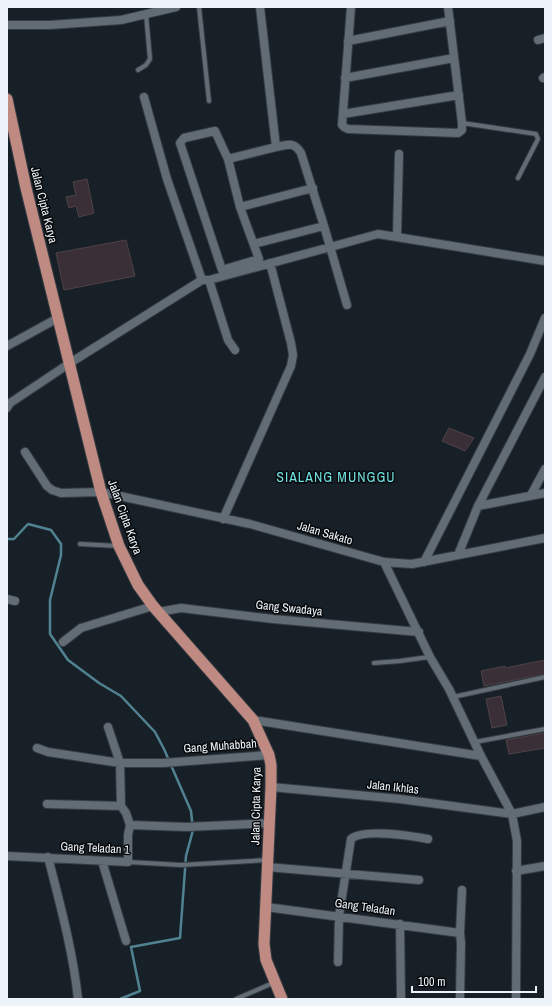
<svg xmlns="http://www.w3.org/2000/svg" width="552" height="1006" font-family="'Archivo Narrow',sans-serif">
<style>
.lines{fill:none;stroke-linecap:round;stroke-linejoin:round}
.stream{stroke:#508292;stroke-width:2.5}
.building{fill:#3a2f36;stroke:#4d4248}
.service-casing{stroke:#373c43;stroke-width:6}
.minor-casing{stroke:#373c43;stroke-width:10}
.primary-casing{stroke:#373c43;stroke-width:13}
.service{stroke:#626c75;stroke-width:4}
.minor{stroke:#626c75;stroke-width:8}
.primary{stroke:#be8a82;stroke-width:11}
.labels{text-anchor:middle;dominant-baseline:central;stroke-width:3;stroke-linejoin:round;paint-order:stroke}
.street-label{font-size:12px;fill:#edf3f8;stroke:#06090c}
.quarter-label{font-size:14px;letter-spacing:1px;fill:#73dfde;stroke:#06090c}
</style>
<rect width="100%" height="100%" fill="#182027"/>
<g class="lines">
<path class="stream" d="M7,539H14L28,524L51,530L61,544V555L50,600V634L68,660L99,683L121,696L155,732L164,749L191,811L193,830L186,856L180,938L131,947L140,991L120,999"/>
</g>
<path class="building" d="M87,179L94,213L79,217L76,206L69,208L66,197L76,195L73,182Z
M126,240L135,276L64,290L56,253Z
M449,428L474,438L465,451L442,441Z
M545,660V674L484,686L481,671L505,666V668Z
M501,696L507,725L492,728L486,699Z
M545,733V748L509,754L506,740Z"/>
<g class="lines">
<defs>
<path id="service" d="M199,7L209,101
M138,70L146,65L150,59L146,14
M462,123L536,134L538,139L518,178
M80,544L118,546
M374,663L400,661L429,657
M453,697L545,677
M475,742L545,729
M128,862L181,865L267,860
M236,999L273,983"/>
<path id="minor" d="M260,7L276,147C288,145 294,141 301,153L324,226L347,305
M351,7L342,125L344,127L348,129L458,133L462,130V123L448,7
M7,25H50L121,20L176,7
M538,40L545,38
M348,41L450,21
M345,78L454,58
M543,78L545,77
M144,97L167,179L202,280
M343,114L459,95
M215,131L228,159L240,207L259,259L222,270L180,143L184,138Z
M228,159L276,147
M240,207L313,188
M397,236L399,154
M254,244L324,226
M209,280L228,340L235,350
M7,346L58,318
M7,408L10,403L70,363L202,280H209L378,234L545,261
M25,452L47,486L52,490L61,493L101,492L250,524L384,562L412,564L545,538
M531,495L545,469
M478,506L545,493
M223,519L291,366L293,355L291,343L270,263
M458,555L478,506L545,377
M384,562L430,657L449,689L481,756
M424,562L530,354L545,318
M7,599L15,601
M158,612L181,608L273,619L419,632
M63,642L81,628L153,606
M253,720L481,756L512,814L517,841L516,999
M108,727L120,763L121,806
M37,748L48,752L120,763H163L269,755
M271,787L400,799L512,814L545,807
M130,825L186,827L270,823
M7,856L128,862V835L130,825L126,813L121,806L47,804
M48,857C60,904 73,951 78,999
M102,861L126,941
M267,867L419,880
M516,871L545,866
M266,907L460,933L461,943L460,999
M400,924L401,999
M460,933L462,890
M338,962L339,916L351,839C363,828 412,836 428,839"/>
<path id="primary" d="M7,99L26,188L101,492L119,546L138,585L153,606L253,720L269,755L271,765V787L264,944L266,960L282,999"/>
</defs>
<use href="#service" class="service-casing"/>
<use href="#minor" class="minor-casing"/>
<use href="#primary" class="primary-casing"/>
<use href="#service" class="service"/>
<use href="#minor" class="minor"/>
<use href="#primary" class="primary"/>
</g>
<g class="labels">
<g class="street-label">
<text transform="translate(44 205) rotate(76)">Jalan Cipta Karya</text>
<text transform="translate(125 517) rotate(70)">Jalan Cipta Karya</text>
<text transform="translate(325 533) rotate(16)">Jalan Sakato</text>
<text transform="translate(289 608) rotate(6)">Gang Swadaya</text>
<text transform="translate(220 746) rotate(-4)">Gang Muhabbah</text>
<text transform="translate(393 787) rotate(6)">Jalan Ikhlas</text>
<text transform="translate(256 806) rotate(-89)">Jalan Cipta Karya</text>
<text transform="translate(95 848) rotate(3)">Gang Teladan 1</text>
<text transform="translate(365 907) rotate(8)">Gang Teladan</text>
</g>
<g class="quarter-label">
<text x="336" y="477">SIALANG MUNGGU</text>
</g>
</g>
<rect width="552" height="1006" fill="none" stroke="#edf3f8" stroke-width="16"/>
<path d="M412 986v6h124v-6" fill="none" stroke="#edf3f8" stroke-width="2"/>
<text x="418" y="986" font-size="12" fill="#edf3f8" stroke="#06090c" stroke-width="3" paint-order="stroke">100 m</text>
</svg>
